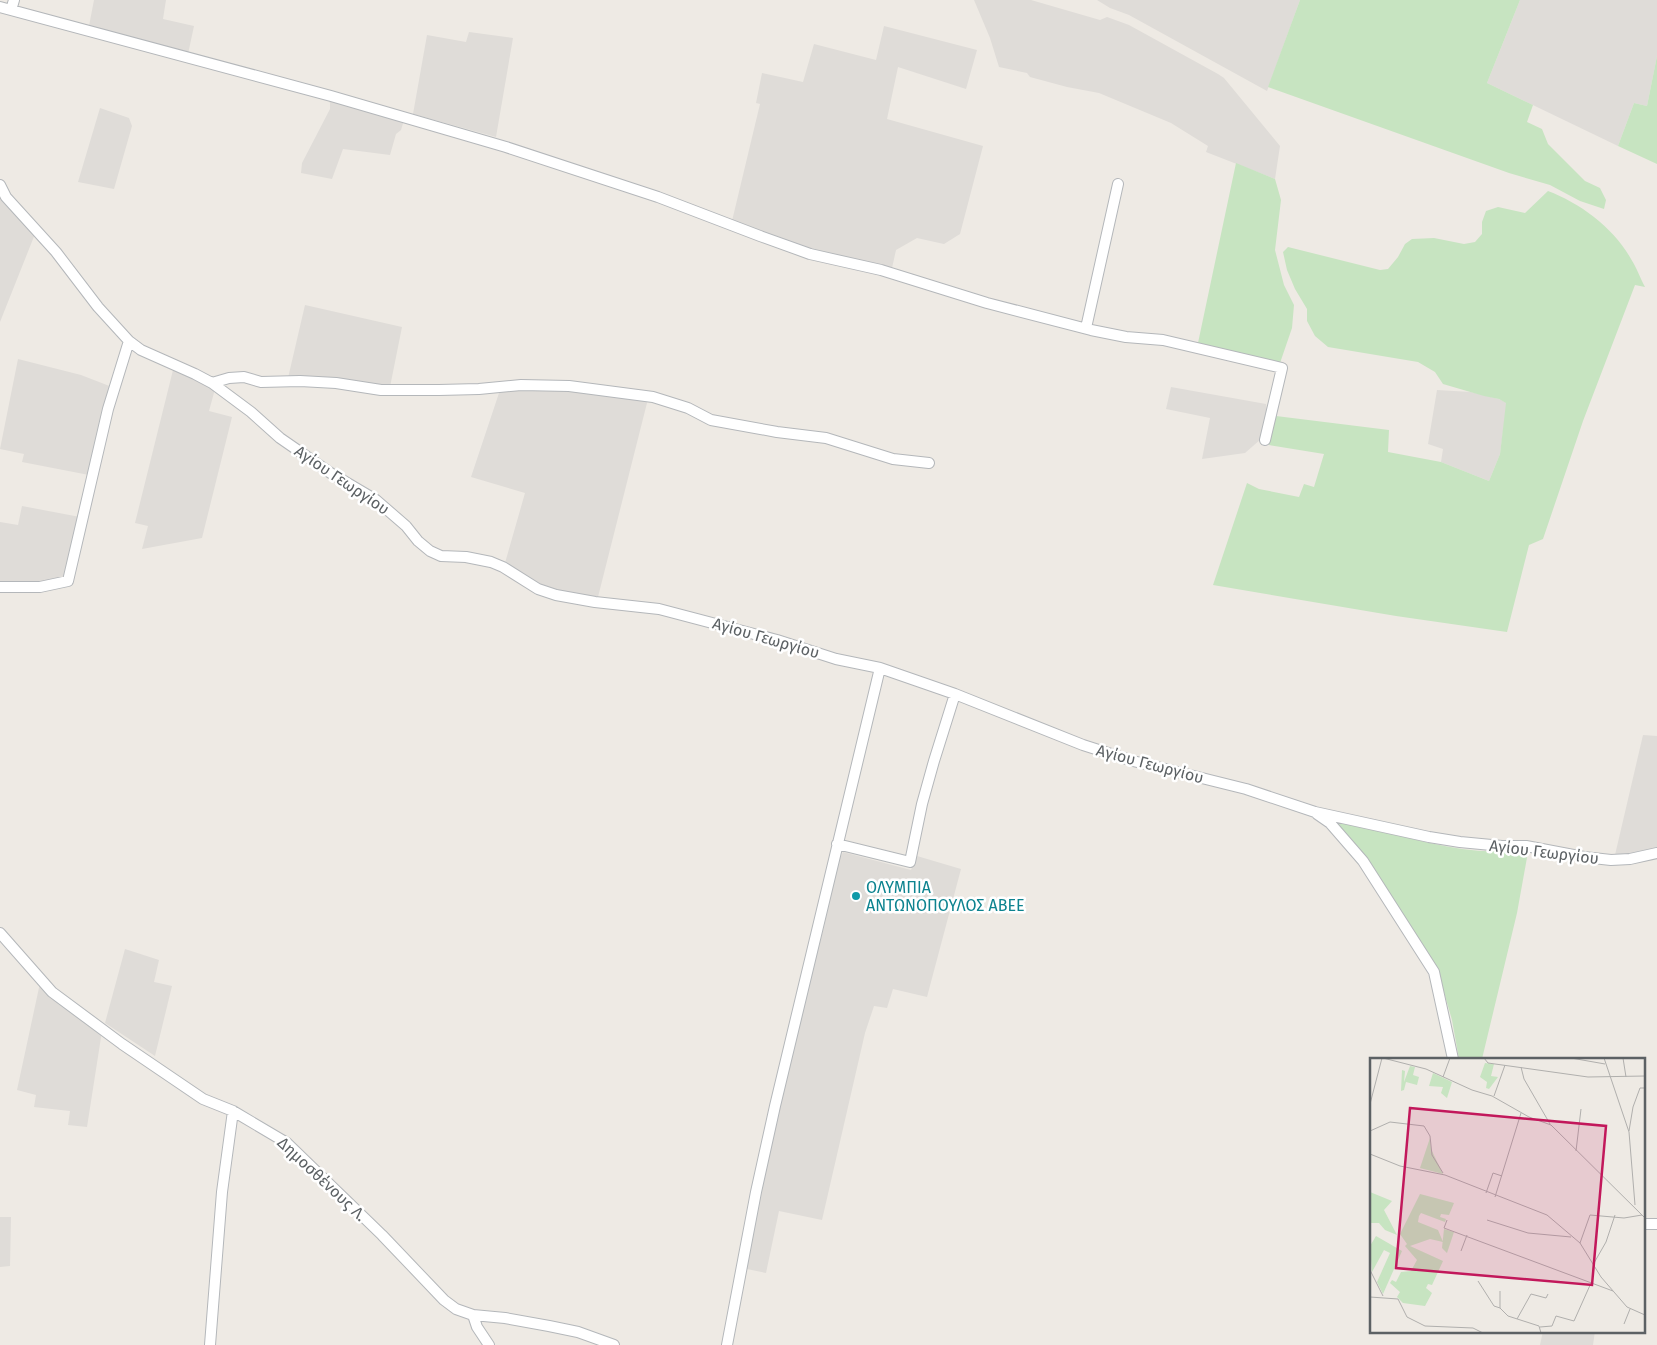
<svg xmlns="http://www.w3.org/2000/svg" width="1657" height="1345" font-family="'Fira Sans',sans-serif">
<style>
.industrial{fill:#dfdcd8}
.green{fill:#c7e4c1}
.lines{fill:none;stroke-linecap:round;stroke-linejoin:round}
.minor-casing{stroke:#b4b7ba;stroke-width:12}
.minor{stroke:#fff;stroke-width:10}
.culture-dot{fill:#0f9aa8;stroke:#fff;stroke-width:2}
.labels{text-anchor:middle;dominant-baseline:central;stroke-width:5;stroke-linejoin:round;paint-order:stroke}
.street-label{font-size:16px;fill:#5c6164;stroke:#fff}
.culture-label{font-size:16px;fill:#0d838f;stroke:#fff;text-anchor:start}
.inset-road{fill:none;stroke:#b0afad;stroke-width:1}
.view{fill:#c2185b;fill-opacity:0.15;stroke:#c2185b;stroke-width:2.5}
.inset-edge{fill:none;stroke:#5c6164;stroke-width:2.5}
</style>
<rect width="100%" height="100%" fill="#eeeae4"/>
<path class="industrial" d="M94,0H166L163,19L194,26L188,54L89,26Z
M974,0H1031L1100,20L1107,17L1129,25L1218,74L1224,78L1280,146L1275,179L1206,152L1208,146L1171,123L1099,93L1067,87L1030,77L1027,73L999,67L990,38Z
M1097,0H1300L1267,91L1129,15L1110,8Z
M1520,0H1657V56L1647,106L1634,103L1618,146L1487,83Z
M884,26L977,50L966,89L898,67L887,119L983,146L960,234L944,244L917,238L896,250L892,268L802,248L732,221L760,104L756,103L762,73L803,82L814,44L876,60Z
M469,32L513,38L496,137L413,114L427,35L466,42Z
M327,98L404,120L401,130L396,134L390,155L343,149L332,179L301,173L302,163L330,109V103Z
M100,108L129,118L132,126L114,189L78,182Z
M0,195L35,234L0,322Z
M305,305L402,327L390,387L288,378Z
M18,359L81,375L112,387L89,475L22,462L24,454L0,449Z
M174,366L215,389L209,411L232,417L202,538L142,549L148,526L135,523Z
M1171,387L1266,404L1267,411L1261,439L1245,453L1202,459L1210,418L1166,409Z
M561,388L648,399L598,597L572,593L553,589L534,582L505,563L525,493L471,477L500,390Z
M1437,390L1471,392L1499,399L1507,403L1500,454L1489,481L1441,462L1443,449L1428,444Z
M22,506L80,517L66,579L35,584L0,585V522L18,525Z
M1643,735L1657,736V850L1628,856L1615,855Z
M843,852L911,870L917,856L961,869L927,997L893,989L887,1008L874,1006L865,1033L822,1220L779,1211L766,1273L747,1269L760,1194L806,994L824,927L837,864Z
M125,949L159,960L154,982L172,986L155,1056L105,1023Z
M40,983L102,1031L87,1127L68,1125L70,1111L34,1107L36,1095L17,1090Z
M0,1217H11L10,1266L0,1267Z
M1543,1331H1595L1593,1345H1540Z"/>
<path class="green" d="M1300,0H1520L1487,83L1533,105L1527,122L1542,129L1548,144L1585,181L1600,188L1606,200L1604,209L1580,201L1550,185L1509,173L1268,87Z
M1657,56V164L1618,146L1634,103L1647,106Z
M1236,163L1275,179L1281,200L1275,250L1284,285L1294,305L1292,328L1280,363L1198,343Z
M1548,191C1580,203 1614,228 1631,259C1637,268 1640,278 1645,287L1635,285L1583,421L1543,539L1529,545L1507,632L1396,616L1213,585L1247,483L1259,489L1299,497L1304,484L1314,487L1324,454L1269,445L1276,416L1389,430L1388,452L1441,462L1489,481L1500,454L1506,403L1499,399L1484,396L1443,384L1435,372L1418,362L1328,347L1315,336L1307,321V309L1295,289L1287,270L1283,252L1288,247L1380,270L1388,269L1398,257L1405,244L1412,239L1434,238L1464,244L1475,242L1482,234V222L1486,211L1498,207L1525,213Z
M1334,818C1377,828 1419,843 1462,849C1484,852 1506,852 1528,852L1517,913L1482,1059H1459L1452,1020L1437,968L1333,822Z"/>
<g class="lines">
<defs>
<path id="minor" d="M0,7L331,96L506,147L658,197L760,236L810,254L881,270L987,303L1091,330L1126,337L1163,340L1282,368L1265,440
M11,10L14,0
M0,185L6,197L56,252L98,307L129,341L141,350L195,374L212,383L251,412L280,438L332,474L376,500L406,526L418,541L430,551L441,556L466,557L491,562L503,567L538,589L556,595L595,602L659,609L777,640L836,659L880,668L955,694L1083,745L1133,761L1246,789L1315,812L1429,837L1460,842L1502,846H1526L1584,857L1611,860L1630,859L1657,853
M1086,328L1118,184
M212,383L229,378L244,377L261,382L300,381L336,383L381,390H439L479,389L521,385L569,386L653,397L688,408L711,420L777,432L826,438L893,459L929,463
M0,587H40L68,581L108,409L129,341
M1317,814L1330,823L1363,861L1434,972L1453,1059
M837,844L910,862L922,804L934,761L955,694
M0,933L52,992L122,1044L203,1099L233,1111L287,1143L382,1235L444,1300L456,1309L473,1315L505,1318L549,1326L578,1332L614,1345
M1643,1224H1657
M473,1315L477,1327L489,1345
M210,1345L222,1192L233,1111
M727,1345L756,1192L775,1106L880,668"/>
</defs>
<use href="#minor" class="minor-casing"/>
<use href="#minor" class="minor"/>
</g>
<circle class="culture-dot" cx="856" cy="896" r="5"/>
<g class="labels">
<g class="street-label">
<text transform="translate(342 480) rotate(34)">Αγίου Γεωργίου</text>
<text transform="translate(766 638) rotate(16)">Αγίου Γεωργίου</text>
<text transform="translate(1150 764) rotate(15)">Αγίου Γεωργίου</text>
<text transform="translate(1544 852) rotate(7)">Αγίου Γεωργίου</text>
<text transform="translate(322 1179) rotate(43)">Δημοσθένους Λ.</text>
</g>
<g class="culture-label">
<text x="866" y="887">ΟΛΥΜΠΙΑ<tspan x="866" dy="18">ΑΝΤΩΝΟΠΟΥΛΟΣ ΑΒΕΕ</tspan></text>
</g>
</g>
<g transform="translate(1370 1058)">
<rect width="275" height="275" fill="#eeeae4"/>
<path d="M115,5L124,6L121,18L128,19L119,31L116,30L117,24L110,19ZM40,8L45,9L43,17L49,19L47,27L36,24L34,32L31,33L32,12L35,13L34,24ZM63,15L82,24L77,40L71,35L73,29L59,28ZM60,80L61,91L73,116L50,110ZM0,134L22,143L14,152L27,177L15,172L9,165H0ZM50,136L84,145L79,157L71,156L70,159L76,161L75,164L51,155L49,158L48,164L68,172L73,184L60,181L40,188L73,203L62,227L58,226L56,230L62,235L55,248L33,245L27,239L30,234L20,225L22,222L26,224L31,214L41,213L47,202L35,188L37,186L30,176ZM74,171L84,174L77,195L72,190ZM6,178L32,193L13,236L7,224L20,195L14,192L2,214L0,188Z" fill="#c7e4c1"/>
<path class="inset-road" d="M13,0L56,11L102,32L122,38L159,59L181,67L275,160M114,0L118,5L218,19L275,18M201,0L235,6M234,0L259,74L265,147M253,0L256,19M151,9L154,21L180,66M73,19L80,0M124,38L135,7M0,46L12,0M0,73L20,64L54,68L60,78L62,97L73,115M259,73L263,49L270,30H275M206,93L211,51M0,96L30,108L75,117L177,157L210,185L231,219L257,249L275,257M116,135L123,115L132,118M125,139L151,55M77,162L74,170L243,233M117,162L158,175L201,179M210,185L220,157L254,160L272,157M91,193L97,177M224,205L236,184L245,157M0,212L13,238M108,223L124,248L130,250V233M0,239L28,241L37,259L55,268L103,270L113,275M130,250L138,258L169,268L171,275M147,261L161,236L176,240L178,236M254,266L260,251M170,269L182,268L186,258L204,263L221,225"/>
<path class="view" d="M40,50L236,68L222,227L26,210Z"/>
<rect width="275" height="275" class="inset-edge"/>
</g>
</svg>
